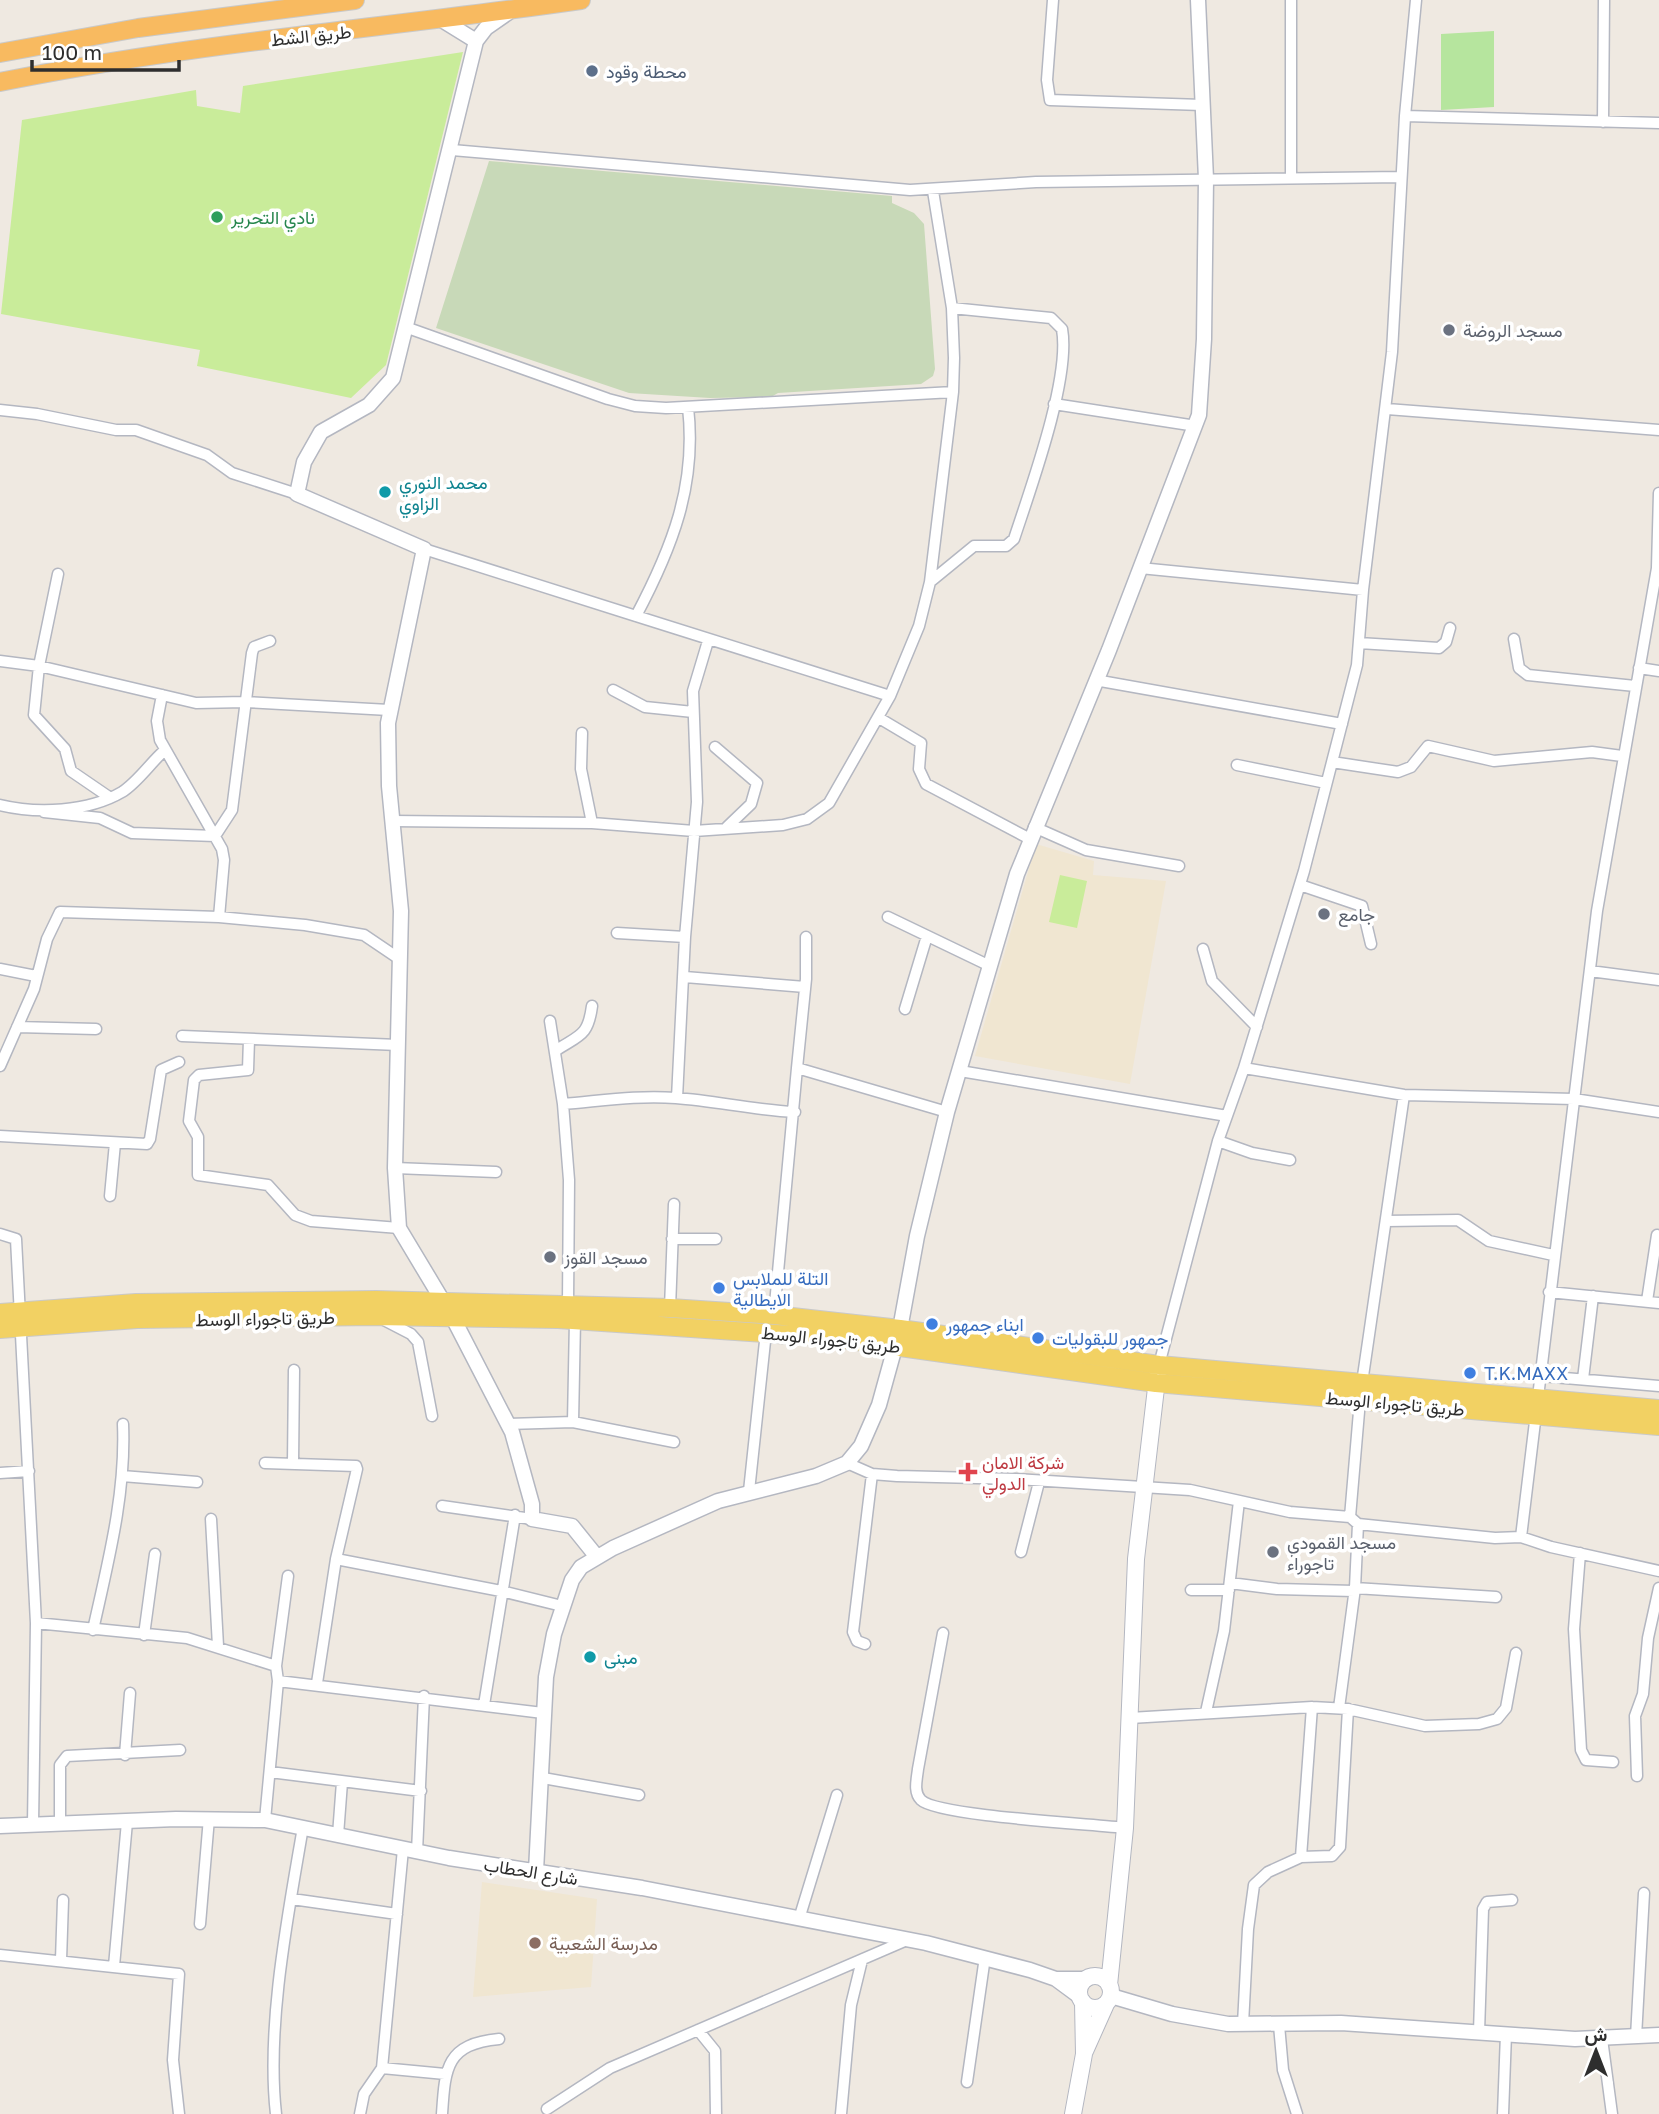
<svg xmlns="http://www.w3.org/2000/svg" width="1659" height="2114" font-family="'Golos Text',Vazirmatn,sans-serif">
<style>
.education{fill:#f0e6d1}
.green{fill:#b6e59e}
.cemetery{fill:#c8d9b8}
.pitch{fill:#c9ec9a}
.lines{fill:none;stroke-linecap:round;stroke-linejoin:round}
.minor-casing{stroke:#b4b7c1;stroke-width:13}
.tertiary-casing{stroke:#b4b7c1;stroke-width:17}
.secondary-casing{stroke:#b4b7c1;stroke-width:18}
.primary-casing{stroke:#c9c9c9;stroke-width:20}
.trunk-casing{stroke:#c9c9c9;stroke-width:20}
.minor{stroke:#fff;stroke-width:10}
.tertiary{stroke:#fff;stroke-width:14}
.secondary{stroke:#fff;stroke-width:16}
.primary{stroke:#f2d163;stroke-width:18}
.trunk{stroke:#f8ba60;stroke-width:18}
.service-dot{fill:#5c6f8a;stroke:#fff;stroke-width:2.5}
.leisure-dot{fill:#2e9e5b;stroke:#fff;stroke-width:2.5}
.worship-dot{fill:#6b7280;stroke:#fff;stroke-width:2.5}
.culture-dot{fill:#0f9aa8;stroke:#fff;stroke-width:2.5}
.shop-dot{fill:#3f7fe0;stroke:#fff;stroke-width:2.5}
.health-dot{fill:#e0444e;stroke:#fff;stroke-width:2.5}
.education-dot{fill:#8d6e63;stroke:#fff;stroke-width:2.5}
.labels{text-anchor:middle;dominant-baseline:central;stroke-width:7;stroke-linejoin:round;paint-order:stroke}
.street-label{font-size:18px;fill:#2e2e2e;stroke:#fff}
.service-label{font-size:18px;fill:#4e5e75;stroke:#fff;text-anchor:start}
.leisure-label{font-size:18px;fill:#27864d;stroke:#fff;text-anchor:start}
.worship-label{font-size:18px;fill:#5b616d;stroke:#fff;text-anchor:start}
.culture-label{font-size:18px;fill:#0d838f;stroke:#fff;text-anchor:start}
.shop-label{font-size:18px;fill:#366cbe;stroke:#fff;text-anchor:start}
.health-label{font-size:18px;fill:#be3a42;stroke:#fff;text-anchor:start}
.education-label{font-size:18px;fill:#785e54;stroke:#fff;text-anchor:start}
</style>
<rect width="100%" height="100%" fill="#efe9e1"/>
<path class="education" d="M1036,844L1094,861L1093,875L1166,881L1130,1084L975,1056Z
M482,1882L597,1899L591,1987L473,1997Z"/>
<path class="green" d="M1494,31V107L1441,110V34Z"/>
<path class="cemetery" d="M489,161L892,196V203L914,213L924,224L935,369L933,376L921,384L778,393L771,397L710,398L629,393L436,328Z"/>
<path class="pitch" d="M463,52L386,365L351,398L197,366L200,350L1,314L22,120L196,90L197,106L240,113L243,86Z
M1060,875L1087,881L1077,928L1049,922Z"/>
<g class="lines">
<defs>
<path id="minor" d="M1053,0L1047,80L1050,100L1202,105
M1291,0V177
M1405,116L1659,123
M1603,122L1604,0
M452,150L910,190L1036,182L1401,177
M408,328L608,399L635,406L666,408L953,392
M1054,404L1196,426
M688,407C697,485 672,548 636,616L890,696
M1387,409L1659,430
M0,410L37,414L116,430H136L207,455L232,473L297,494
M424,549L636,616
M1140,568L1363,590
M58,574L39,666L34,715L65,749L71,771L109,797
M930,582L974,546H1006L1014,539C1030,490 1071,378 1062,329L1051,318L952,308
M1514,639L1519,668L1528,675L1635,686
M1359,643L1439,648L1446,642L1450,628
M0,661L39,666L196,703L245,702L389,710
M1639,668L1659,671
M1095,680L1342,724
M613,690L645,707L693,712
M162,695L157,721L160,740L222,849L224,860L219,917
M879,718L921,743L919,769L926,784L1030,839
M582,733L581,769L592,823
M715,747L757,783L751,804L727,827
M1332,762L1398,772L1411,767L1428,746L1494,761L1592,752L1622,756
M1237,765L1326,783
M0,805C37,814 88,812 122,792C138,782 151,762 165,750
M44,812L100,818L132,833L215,836L232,810L252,653L254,647L270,641
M392,821L592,823L694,831L783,825L807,819L829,803L890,696L919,626L930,582L953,392L954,358L952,308L933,191
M1034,827L1086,850L1179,866
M1300,885L1362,906L1371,944
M888,917L990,966
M617,933L685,937
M1203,949L1212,981L1257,1027
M0,969L36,976
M1590,971L1659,980
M685,977L805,987
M905,1009L927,936
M550,1021L563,1104L569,1180L568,1303
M17,1027L96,1029
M182,1036L398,1045
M249,1039L248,1070L199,1075L194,1080L189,1121L198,1137V1175L268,1185L295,1215L311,1221L399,1228
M555,1051C579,1035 588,1037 592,1006
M0,1066L34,989L47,939L60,912L219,917L305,925L364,935L401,960
M797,1068L806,979V937
M1244,1068L1404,1095L1574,1099L1659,1112
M960,1071L1227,1116
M677,1098L685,937L697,802L693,691L708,641
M563,1104C601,1101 637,1095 676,1098C716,1101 754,1110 795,1112
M0,1136L147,1144L150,1139L161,1070L179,1062
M1218,1141L1252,1153L1290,1160
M395,1168L496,1172
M110,1196L115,1143
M1386,1221L1458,1220L1489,1241L1553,1255
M0,1234L16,1239L36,1623L33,1824
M672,1239H716
M1549,1292L1659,1303
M1647,1301L1657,1235
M670,1308L674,1204
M774,1315L797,1068L947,1112
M382,1319L411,1334L418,1342L432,1416
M1159,1365L1218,1141L1244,1068L1304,871L1357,665L1363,590L1392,352L1405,116L1416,0
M1541,1376L1659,1386
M1583,1379L1593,1296
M1362,1383L1404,1095
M573,1422L575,1320
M508,1424L573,1422L674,1442
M265,1463L356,1466L357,1469L336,1559L317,1683
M293,1463L294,1370
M847,1463L872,1474L897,1476L1016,1479L1190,1490L1290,1512L1350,1517L1358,1524L1495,1538L1521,1537L1551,1547L1659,1571
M0,1473L29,1471
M122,1476L197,1482
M749,1491L766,1332
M442,1506L532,1519
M1350,1517L1360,1400
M211,1519L218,1646
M1521,1537L1597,911L1657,568L1659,493
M1021,1552L1039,1482
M1580,1553L1574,1629L1581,1750L1586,1760L1613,1762
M336,1559L501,1591L562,1606
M1230,1583L1277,1589L1354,1591
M1355,1588L1496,1597
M1191,1590H1229
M36,1623L187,1638L276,1666
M93,1630C108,1562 126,1494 123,1424
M943,1633L918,1769C917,1779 913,1792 921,1800C937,1816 1092,1824 1125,1828
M144,1635L155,1554
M865,1644L857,1641L853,1632L872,1474
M278,1681L543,1713
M484,1705L515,1515
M1339,1708L1355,1588L1358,1524
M1206,1712L1224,1631L1239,1501
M1130,1718L1312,1707L1348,1709L1425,1726L1479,1724L1497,1719L1506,1708L1516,1653
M125,1755L130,1693
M270,1772L421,1791
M1637,1776L1635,1716L1643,1694L1648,1638L1659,1588
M543,1778L639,1795
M265,1820L278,1681L276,1666L288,1576
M60,1823V1765L67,1756L180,1750
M338,1835L342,1782
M417,1852L424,1696
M1301,1857L1312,1707
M292,1899L397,1914
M799,1919L837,1795
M200,1924L209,1818
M0,1955L179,1974L173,2060L179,2114
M61,1960L63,1900
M114,1966L127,1822
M1243,2024L1248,1929L1254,1885L1268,1872L1301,1857L1332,1856L1340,1847L1348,1709
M1279,2025L1283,2070L1297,2114
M698,2030L715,2051L716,2114
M1479,2032L1483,1909L1487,1902L1512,1900
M1636,2037L1644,1893
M1602,2039L1612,2114
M382,2068L445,2074
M967,2082L985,1957
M547,2109L610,2068L907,1940
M276,2114C266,2026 288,1915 303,1827
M360,2114L364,2094L382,2068L403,1849
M442,2114C445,2068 446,2044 499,2039
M841,2114L851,2005L862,1960
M1503,2114L1506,2034"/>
<path id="tertiary" d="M509,12L486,28L476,41L393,378L369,405L321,432L304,462L297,494L424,549L388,723L389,786L401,911L395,1168L399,1228L453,1318L512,1432L532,1504V1519L572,1526L597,1557
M442,20L476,41
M0,1826L176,1819L265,1820L449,1858L642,1888L926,1943L1030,1970L1056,1979L1079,1996
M536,1871L546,1677L554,1634L572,1580L581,1567L613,1548L718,1501L816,1476L847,1463L861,1446L879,1405L900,1329L917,1236L947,1112L1017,874L1109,650L1199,415L1204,339L1206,179L1198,0
M1056,1979H1087
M1111,1996L1172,2014L1228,2024L1341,2023L1575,2039L1659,2035"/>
<path id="secondary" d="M1079 1992a16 16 0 1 1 32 0a16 16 0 1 1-32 0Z
M1109,1985L1125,1828L1136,1559L1158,1371
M1085,2051L1106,2004
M1073,2114L1084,2054L1083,2002"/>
<path id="primary" d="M0,1313L136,1303L376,1300L670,1308L774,1315L900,1329L1159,1365L1659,1409
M0,1329L137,1319L376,1316L558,1319L836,1338L1156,1383L1659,1426"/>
<path id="trunk" d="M0,53L138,28L355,0
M0,82C192,43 387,28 581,0"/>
</defs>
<use href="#minor" class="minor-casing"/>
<use href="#tertiary" class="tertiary-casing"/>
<use href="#secondary" class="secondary-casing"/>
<use href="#primary" class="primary-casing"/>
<use href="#trunk" class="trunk-casing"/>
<use href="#minor" class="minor"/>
<use href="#tertiary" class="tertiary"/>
<use href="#secondary" class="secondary"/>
<use href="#primary" class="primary"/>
<use href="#trunk" class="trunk"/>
</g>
<circle class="service-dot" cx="592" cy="71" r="7"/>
<circle class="leisure-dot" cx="217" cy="217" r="7"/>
<g class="worship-dot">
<circle cx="1449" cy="330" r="7"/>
<circle cx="1324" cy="914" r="7"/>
<circle cx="550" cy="1257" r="7"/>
<circle cx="1273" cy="1552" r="7"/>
</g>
<g class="culture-dot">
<circle cx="385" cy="492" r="7"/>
<circle cx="590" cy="1657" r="7"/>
</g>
<g class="shop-dot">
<circle cx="719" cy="1288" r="7"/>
<circle cx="932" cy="1324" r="7"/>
<circle cx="1038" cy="1338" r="7"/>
<circle cx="1470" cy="1373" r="7"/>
</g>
<path class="health-dot" d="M964.5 1461.5h7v7h7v7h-7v7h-7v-7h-7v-7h7z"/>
<circle class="education-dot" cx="535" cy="1943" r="7"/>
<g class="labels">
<g class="street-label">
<text transform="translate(311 35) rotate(-6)">طريق الشط</text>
<text transform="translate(265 1318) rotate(-1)">طريق تاجوراء الوسط</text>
<text transform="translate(831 1339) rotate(6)">طريق تاجوراء الوسط</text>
<text transform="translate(1395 1403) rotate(5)">طريق تاجوراء الوسط</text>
<text transform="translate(531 1871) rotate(9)">شارع الحطاب</text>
</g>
<g class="service-label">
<text x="606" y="71">محطة وقود</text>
</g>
<g class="leisure-label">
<text x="231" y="217">نادي التحرير</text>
</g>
<g class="worship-label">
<text x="1463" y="330">مسجد الروضة</text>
<text x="1338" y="914">جامع</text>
<text x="564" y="1257">مسجد القوز</text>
<text x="1287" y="1542">مسجد القمودي<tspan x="1287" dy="21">تاجوراء</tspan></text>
</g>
<g class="culture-label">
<text x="399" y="482">محمد النوري<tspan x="399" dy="21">الزاوي</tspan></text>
<text x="604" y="1657">مبنى</text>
</g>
<g class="shop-label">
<text x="733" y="1278">التلة للملابس<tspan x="733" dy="21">الايطالية</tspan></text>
<text x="946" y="1324">ابناء جمهور</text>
<text x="1052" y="1338">جمهور للبقوليات</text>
<text x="1484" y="1373">T.K.MAXX</text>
</g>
<g class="health-label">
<text x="982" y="1462">شركة الامان<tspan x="982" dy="21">الدولي</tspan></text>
</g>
<g class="education-label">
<text x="549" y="1943">مدرسة الشعبية</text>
</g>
</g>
<g transform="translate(1596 2051)" stroke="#ffffff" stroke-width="5" paint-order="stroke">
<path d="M0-5L12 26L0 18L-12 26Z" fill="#2e2e2e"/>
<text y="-10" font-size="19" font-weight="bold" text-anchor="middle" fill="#2e2e2e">ش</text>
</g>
<path d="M32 60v10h147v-10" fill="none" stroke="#2e2e2e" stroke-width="3.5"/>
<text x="42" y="60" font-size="21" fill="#2e2e2e" stroke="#ffffff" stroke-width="5" paint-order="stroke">100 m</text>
</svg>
